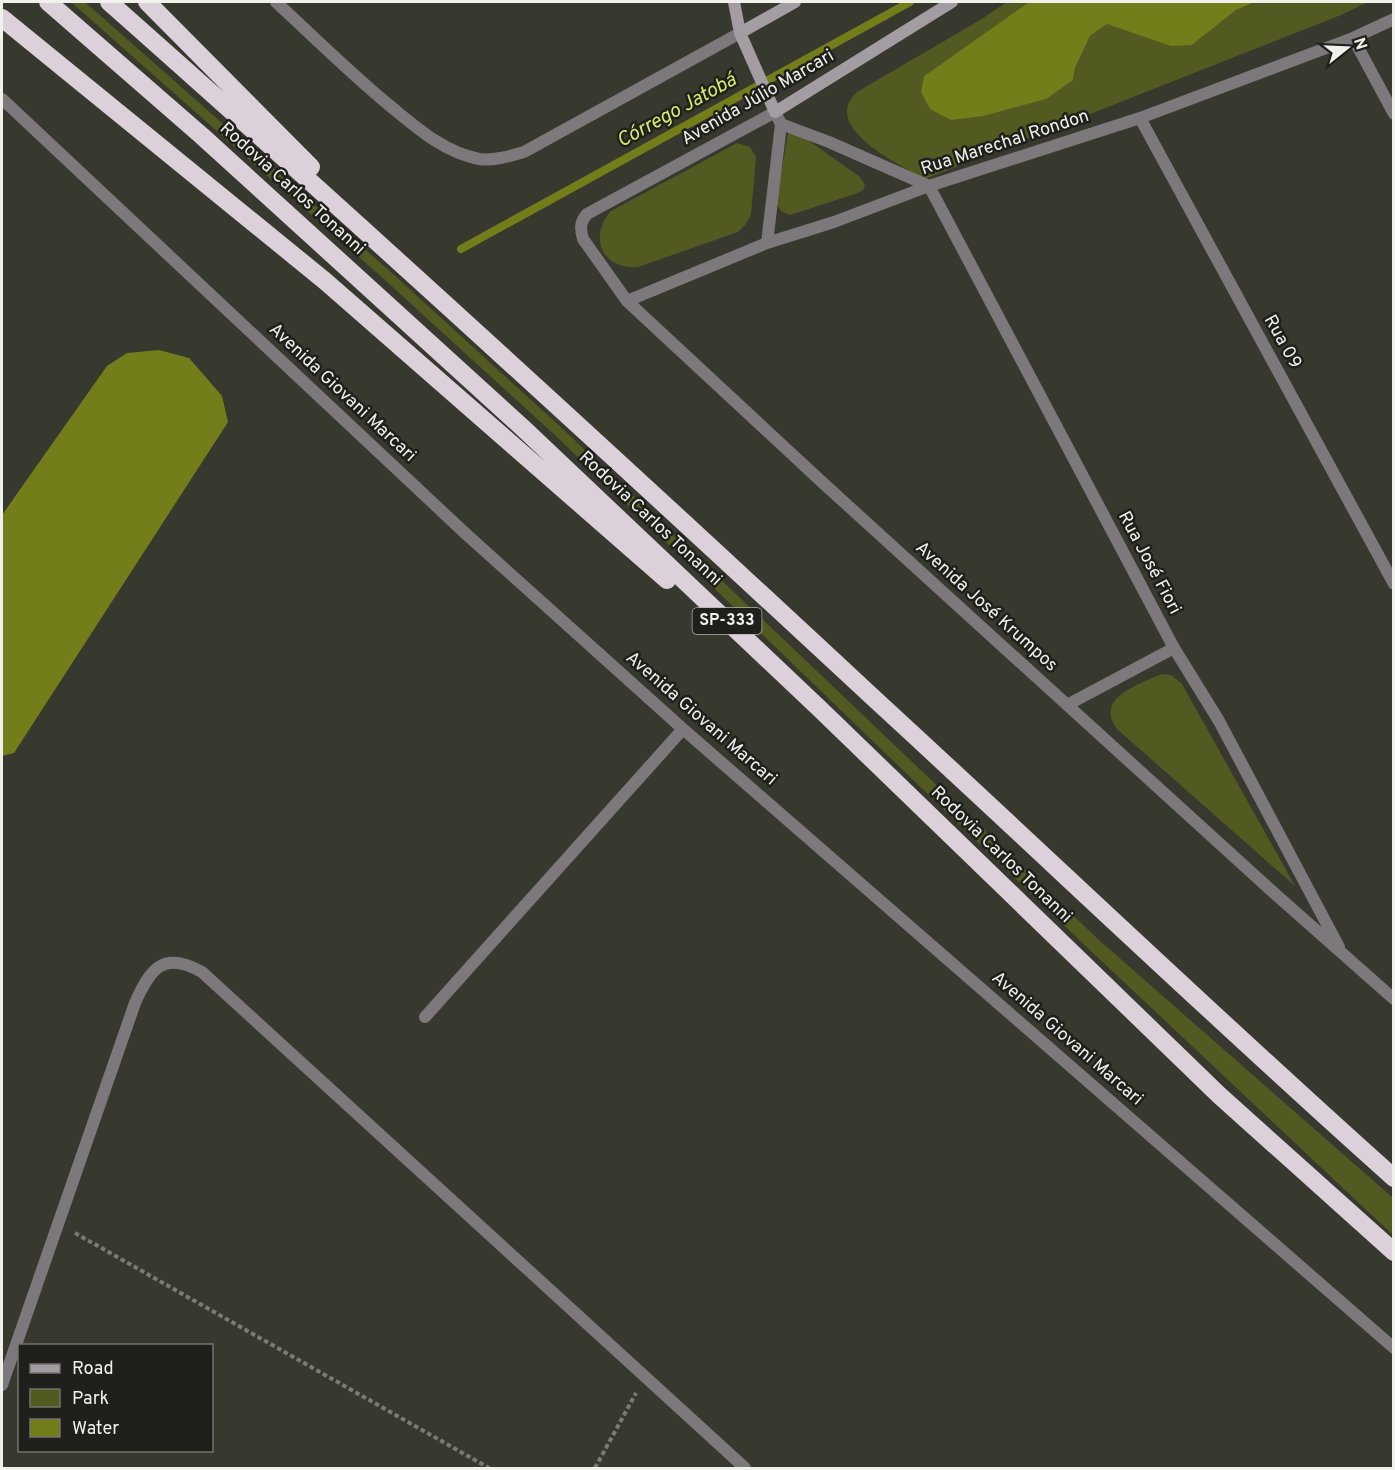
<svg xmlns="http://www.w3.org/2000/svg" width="1395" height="1470" font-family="Overpass,sans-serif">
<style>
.green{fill:#525921}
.water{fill:#737e1b}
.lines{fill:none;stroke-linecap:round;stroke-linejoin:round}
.stream{stroke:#737e1b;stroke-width:8}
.path{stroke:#7a7c72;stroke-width:4;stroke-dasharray:4.5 3;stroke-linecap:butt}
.street{stroke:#7d787c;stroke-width:12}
.secondary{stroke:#a39ca3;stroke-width:12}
.highway{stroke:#dcd1db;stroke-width:18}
.labels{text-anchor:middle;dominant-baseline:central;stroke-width:5;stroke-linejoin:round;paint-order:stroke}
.shield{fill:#1f1f1b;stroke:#b1b2ac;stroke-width:1.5}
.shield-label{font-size:16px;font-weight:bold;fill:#f0f1ea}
.street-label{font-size:18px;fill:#f0f1ea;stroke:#1f1f1b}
.water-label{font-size:20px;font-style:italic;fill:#d9ea70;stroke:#1f1f1b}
</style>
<rect width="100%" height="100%" fill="#37392e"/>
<path class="green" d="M71,2H85L392,273L564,430L1099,940L1393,1198V1235L1093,953L558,438L386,281Z
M1007,2H1029L924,76L1073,80L1075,68L1090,36L1107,24L1131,32L1192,45L1236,10L1255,2H1368L1341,15L925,179C900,165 819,127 857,92L980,20Z
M792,132L798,133L860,177L865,185L863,190L855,194L790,215L781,211L776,204L788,133Z
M737,143L750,147L756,157L751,215L746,224L738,232L638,267C602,270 588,237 611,211Z
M1161,674L1171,675L1182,684L1295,886L1117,729C1094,697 1139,685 1161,674Z"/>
<path class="water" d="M1029,2H1255L1236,10L1192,45L1171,46L1107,24L1090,36L1075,68L1073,80L1046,99L983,116L951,120L930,109L921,92L924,76Z
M159,350L189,358L222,396L228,422L14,753L2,756V515L107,366L127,353Z"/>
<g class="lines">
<path class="stream" d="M461,249L910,2"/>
<path class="path" d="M75,1233L489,1468
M595,1468L636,1393"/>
<path class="street" d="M276,2C313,36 349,72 389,105C416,127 443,152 479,159C494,161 510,156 524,152L740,33
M1353,38L1394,114
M2,99L466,534L683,729L1394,1348
M1140,118L1394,584
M781,124L829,142L929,186L1174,648L1219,721L1339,947
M767,243L781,124L775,112L587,214C580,222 580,228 583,239L627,301L823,483L1274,893L1394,999
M627,301L767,243L834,222L929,186L1140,118L1353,38L1394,19
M1067,705L1174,648
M425,1017L683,729
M2,1385L135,1003C151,967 164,951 202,972L745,1468"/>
<path class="secondary" d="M734,2L740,33L775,112L952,2
M740,33L795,2"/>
<path class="highway" d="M48,2L202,136L524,429L821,710L1219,1095L1394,1252
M109,2C369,232 625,467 879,703C1051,861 1219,1022 1394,1178
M147,2L311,167
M2,18L325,281L667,580"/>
</g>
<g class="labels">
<rect class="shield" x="692.5" y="608" width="69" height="26" rx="4.5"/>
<g class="shield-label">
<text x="727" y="621">SP-333</text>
</g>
<g class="street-label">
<text transform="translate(758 98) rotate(-30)">Avenida Júlio Marcari</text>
<text transform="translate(1005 143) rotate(-18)">Rua Marechal Rondon</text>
<text transform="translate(292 189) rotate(42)">Rodovia Carlos Tonanni</text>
<text transform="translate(1282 342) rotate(61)">Rua 09</text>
<text transform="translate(342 393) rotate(43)">Avenida Giovani Marcari</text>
<text transform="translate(650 519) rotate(43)">Rodovia Carlos Tonanni</text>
<text transform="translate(1149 563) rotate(62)">Rua José Fiori</text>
<text transform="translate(986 607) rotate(42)">Avenida José Krumpos</text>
<text transform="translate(701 719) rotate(41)">Avenida Giovani Marcari</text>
<text transform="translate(1001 855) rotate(44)">Rodovia Carlos Tonanni</text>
<text transform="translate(1067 1039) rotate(41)">Avenida Giovani Marcari</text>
</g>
<g class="water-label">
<text transform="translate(677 111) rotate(-29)">Córrego Jatobá</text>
</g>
</g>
<rect width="1395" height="1470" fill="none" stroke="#f0f1ea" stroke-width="6"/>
<rect x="18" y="1344" width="195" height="108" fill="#1f1f1b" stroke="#73736e" stroke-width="1.5"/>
<rect x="30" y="1364" width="30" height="9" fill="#a39ca3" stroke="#73736e" stroke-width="1.5"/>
<text x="72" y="1374" font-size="18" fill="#f0f1ea">Road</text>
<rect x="30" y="1389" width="30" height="18" fill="#525921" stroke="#73736e" stroke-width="1.5"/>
<text x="72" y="1404" font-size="18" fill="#f0f1ea">Park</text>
<rect x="30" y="1419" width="30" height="18" fill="#737e1b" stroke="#73736e" stroke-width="1.5"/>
<text x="72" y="1434" font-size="18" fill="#f0f1ea">Water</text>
<g transform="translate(1347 48) rotate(72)" stroke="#1f1f1b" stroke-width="4.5" paint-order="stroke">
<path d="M0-4.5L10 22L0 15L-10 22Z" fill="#f0f1ea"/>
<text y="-9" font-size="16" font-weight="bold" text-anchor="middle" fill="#f0f1ea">N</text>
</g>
</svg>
